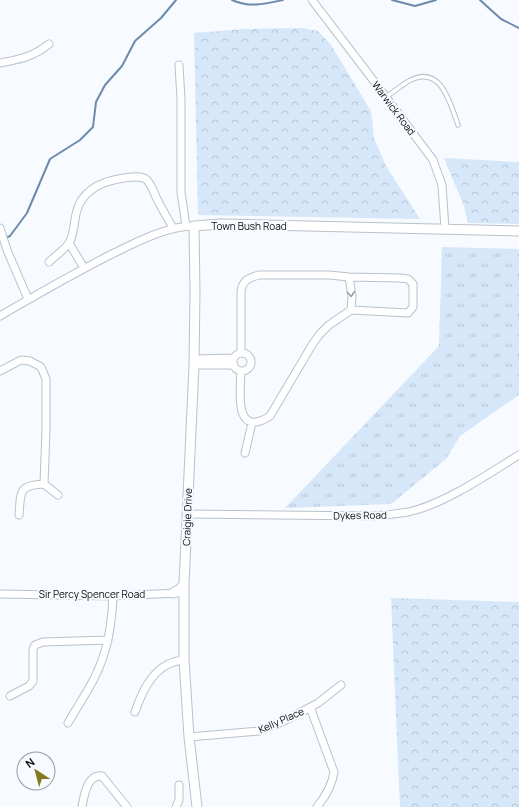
<svg xmlns="http://www.w3.org/2000/svg" width="519" height="807" font-family="Manrope,sans-serif">
<style>
.grass{fill:url(#grass-tufts)}
.forest{fill:url(#forest-crowns)}
.lines{fill:none;stroke-linecap:round;stroke-linejoin:round}
.stream{stroke:#6c8bac;stroke-width:2}
.service-casing{stroke:#b9c2cb;stroke-width:5.5}
.minor-casing{stroke:#b9c2cb;stroke-width:9}
.tertiary-casing{stroke:#b9c2cb;stroke-width:11}
.service{stroke:#fff;stroke-width:3.5}
.minor{stroke:#fff;stroke-width:7}
.tertiary{stroke:#fff;stroke-width:9}
.oneway{stroke:#9d9e9f}
.labels{text-anchor:middle;dominant-baseline:central;stroke-width:4;stroke-linejoin:round;paint-order:stroke}
.street-label{font-size:10px;fill:#090c0f;stroke:#f7fafe}
</style>
<defs>
<pattern id="grass-tufts" width="24" height="20" patternUnits="userSpaceOnUse"><rect width="24" height="20" fill="#d6e7fa"/><path d="M3 7l-1-3M5 7V3M7 7l1-3M15 17l-1-3M17 17v-4M19 17l1-3" fill="none" stroke="#b6c5d5"/></pattern>
<pattern id="forest-crowns" width="20" height="18" patternUnits="userSpaceOnUse"><rect width="20" height="18" fill="#d6e7fa"/><path d="M2 6a3 3 0 1 1 6 0M12 15a3 3 0 1 1 6 0" fill="none" stroke="#b6c5d5"/></pattern>
</defs>
<rect width="100%" height="100%" fill="#f7fafe"/>
<path class="grass" d="M442,247L519,249V395L460,436L446,459L391,504L285,508L439,346Z"/>
<path class="forest" d="M302,28L318,31L331,45L371,111L374,138L386,166L420,219L198,215L194,33L245,29Z
M444,158L519,162V224L468,223L464,206Z
M391,598L519,602V807H400Z"/>
<g class="lines">
<path class="stream" d="M232,0C250,8 265,4 283,0
M392,0L415,6L436,0
M480,0L501,19L519,28
M5,238L10,236L27,213L50,159L80,140L93,127L96,102L105,85L122,66L135,41L161,18L176,0"/>
<defs>
<path id="service" d="M386,97C393,92 400,87 407,82C441,62 450,103 458,125"/>
<path id="minor" d="M312,0L386,97L433,160L442,185L445,229
M0,63C20,59 33,57 49,44
M179,65L181,99V192L186,226
M0,228L7,250L28,299
M69,243L84,268
M49,262C55,256 64,250 69,243C74,235 74,223 76,214C81,190 102,181 124,178C131,177 141,175 147,180C152,186 154,193 157,199C162,209 168,219 173,228
M349,277L352,296L351,310
M0,316C36,295 73,274 110,255C135,243 166,226 194,226
M233 362a9 9 0 1 1 18 0a9 9 0 1 1-18 0Z
M195,359L234,358
M194,365H233
M0,371L21,360L30,361L41,367L46,379V430L44,484
M241,371C240,392 234,439 270,416L312,345L319,335L329,325L351,310L408,313L413,307V284L408,279L400,278L349,277L329,275H259C248,278 242,281 241,292V352
M245,453L252,423
M187,514L373,516C387,515 402,514 416,510C450,500 488,474 519,455
M19,515C21,492 18,485 44,484L58,495
M0,594L113,596L178,593
M10,696L29,686L33,681V649L35,645L43,642L108,640
M310,707L334,772C332,786 326,796 317,807
M135,712C143,688 156,662 184,660
M68,723C80,702 96,680 103,657C110,638 112,617 113,596
M189,737L259,731L286,720L318,703L341,685
M82,807C84,796 87,774 102,776L127,807
M176,807L179,800V785"/>
<path id="tertiary" d="M173,593L180,589L184,584
M197,807L189,737L184,660V584L194,365L195,292L194,226L220,224L519,231"/>
</defs>
<use href="#service" class="service-casing"/>
<use href="#minor" class="minor-casing"/>
<use href="#tertiary" class="tertiary-casing"/>
<use href="#service" class="service"/>
<use href="#minor" class="minor"/>
<use href="#tertiary" class="tertiary"/>
</g>
<defs><path id="oneway-chevron" d="M-2-3.5L2.5 0L-2 3.5" fill="none" stroke-width="1.6" stroke-linecap="round" stroke-linejoin="round"/></defs>
<use class="oneway" href="#oneway-chevron" transform="translate(351 294) rotate(85)"/>
<g class="labels">
<g class="street-label">
<text transform="translate(394 108) rotate(53)">Warwick Road</text>
<text x="249" y="226">Town Bush Road</text>
<text transform="translate(360 515) rotate(-1)">Dykes Road</text>
<text transform="translate(187 517) rotate(-88)">Craigie Drive</text>
<text x="92" y="594">Sir Percy Spencer Road</text>
<text transform="translate(281 720) rotate(-24)">Kelly Place</text>
</g>
</g>
<g transform="translate(36 771) rotate(324)"><circle r="19" fill="#f7fafe" stroke="#989b9e"/>
<path d="M0-3L7 15L0 10L-7 15Z" fill="#87791e"/>
<text y="-6" font-size="11" font-weight="bold" text-anchor="middle" fill="#090c0f">N</text>
</g>
</svg>
